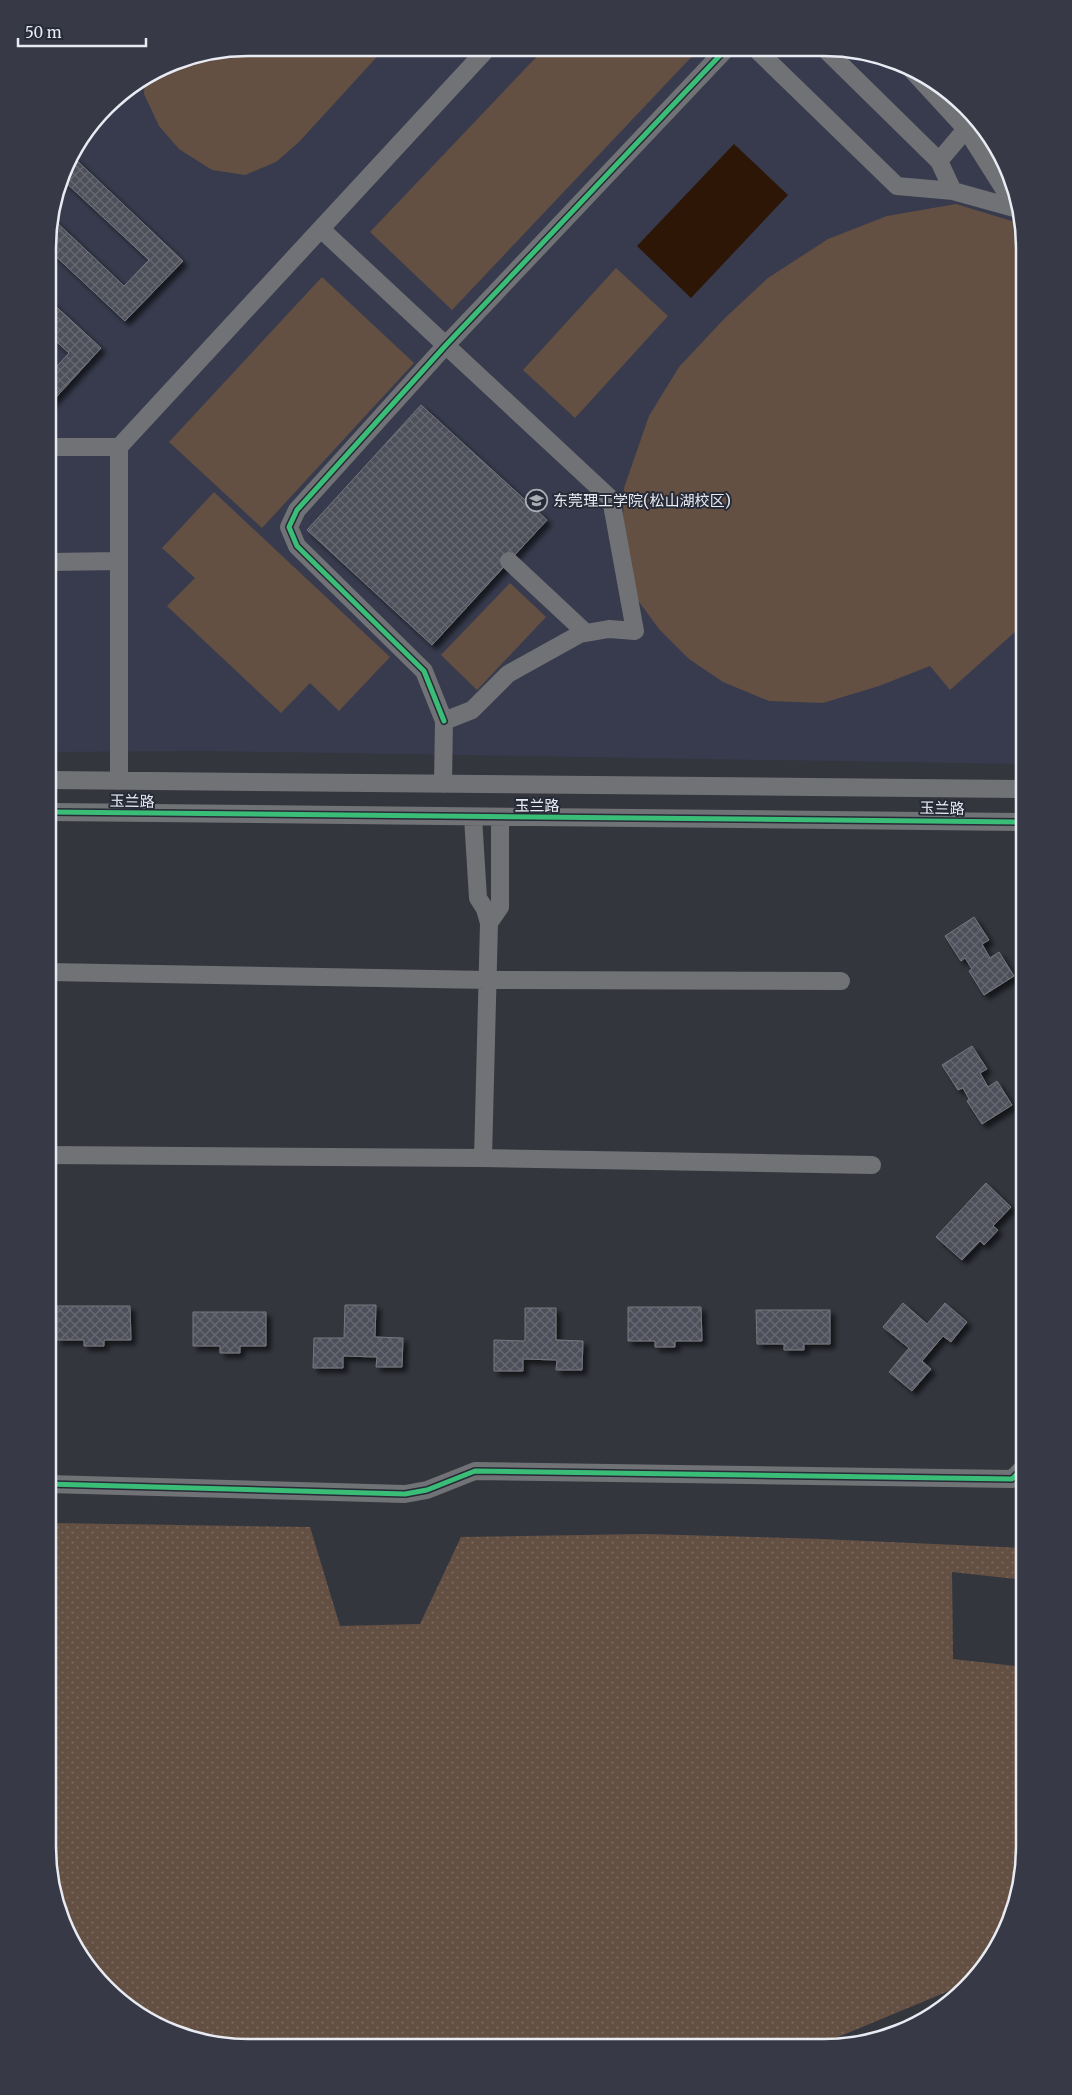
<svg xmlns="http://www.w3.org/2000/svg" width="1072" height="2095" font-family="Merriweather,'Noto Sans SC',serif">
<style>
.built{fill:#373b4d}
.grass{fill:url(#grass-dots)}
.garden{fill:#645043}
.water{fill:#2d1606}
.building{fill:url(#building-cross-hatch);stroke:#76777e;filter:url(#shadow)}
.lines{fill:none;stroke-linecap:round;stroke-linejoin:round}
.minor{stroke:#707275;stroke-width:18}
.cycleway-casing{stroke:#272a37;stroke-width:8}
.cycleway{stroke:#3abd76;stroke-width:5}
.labels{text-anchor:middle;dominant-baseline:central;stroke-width:4;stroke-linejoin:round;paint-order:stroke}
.poi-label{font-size:15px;fill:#e9ebf3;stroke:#272a37;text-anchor:start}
.street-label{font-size:15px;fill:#e9ebf3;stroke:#272a37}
.rim{fill:none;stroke:#e9ebf3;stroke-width:2.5}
</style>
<defs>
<pattern id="grass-dots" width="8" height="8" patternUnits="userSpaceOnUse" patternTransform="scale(1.25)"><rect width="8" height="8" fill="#645043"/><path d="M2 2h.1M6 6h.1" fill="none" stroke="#7a695f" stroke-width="1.8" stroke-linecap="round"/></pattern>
<pattern id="building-cross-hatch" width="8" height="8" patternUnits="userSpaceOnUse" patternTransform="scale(1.25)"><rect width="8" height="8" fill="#4e505a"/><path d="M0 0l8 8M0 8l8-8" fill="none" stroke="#686972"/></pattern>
<filter id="shadow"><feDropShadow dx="4.5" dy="4.5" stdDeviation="2.5" flood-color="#0009"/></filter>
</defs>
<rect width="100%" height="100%" fill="#34363e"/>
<path class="built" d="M248,48L863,51L913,68L956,97L991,137L1014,184L1024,248V764L203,751L49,752V222L68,159L116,97L172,63Z"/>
<path class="grass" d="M48,1523L310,1527L340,1626L420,1624L461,1537L645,1534L822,1539L1024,1548V1580L952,1572L953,1659L1024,1667V1860L1009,1923L983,1969L968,1983L814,2047L222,2046L160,2027L116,1998L81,1959L58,1911L48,1847Z"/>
<path class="garden" d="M248,48H385L299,142L276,162L245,175L212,170L179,149L159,126L144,94L145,79L172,63Z
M544,49L698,50L452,310L370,232Z
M956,204L1021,224L1024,248V624L950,690L930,666L879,686L823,703L769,701L723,682L689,659L659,629L634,595L622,551L624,488L649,416L679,367L725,318L768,278L828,239L887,216Z
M616,268L668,316L575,418L523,370Z
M322,277L414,363L262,528L169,442Z
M214,492L390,657L339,711L310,683L281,713L167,606L195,578L162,548Z
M510,583L546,617L477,690L441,655Z"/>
<path class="water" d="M734,144L788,195L691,298L637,246Z"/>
<path class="building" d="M71,155L183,261L125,321L49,250L51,217L124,286L149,260L62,179Z
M49,300L101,348L49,405V375L69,353L49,335Z
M421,405L547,520L432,645L307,530Z
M974,917L989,940L982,944L990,958L999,952L1014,976L984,995L969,971L972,969L965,958L961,961L945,936Z
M972,1046L987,1069L980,1073L988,1087L997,1081L1012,1105L982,1124L967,1101L969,1099L963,1088L958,1090L942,1065Z
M986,1183L1011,1207L993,1226L998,1230L984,1245L980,1241L962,1260L936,1237Z
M903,1303L927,1324L945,1303L967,1322L951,1342L943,1336L922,1361L931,1369L912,1391L889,1372L909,1348L883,1327Z
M345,1305H376L375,1337L403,1338L402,1367H376L377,1357L343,1356V1368H313L314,1338H344Z
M57,1306H130L131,1340H104V1346H84V1340H57Z
M628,1307H701L702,1341H675V1347H655V1341H628Z
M525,1308H556V1340L583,1341L582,1370H556L557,1360L523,1359V1371H494V1340L525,1341Z
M756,1310H830V1344H804V1350H784V1344H757Z
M193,1312H266V1346H240V1353H220V1346H193Z"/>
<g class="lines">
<path class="minor" d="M758,51L897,186L953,191
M827,51L939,161L953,191L1018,209
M909,67L966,129L1016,208
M939,161L966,129L959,101
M322,230L611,499L635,631L609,629L580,634L508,674L472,710L444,721L443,784
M49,447H119
M509,561L586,633
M49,562L119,561
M444,721L424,671L297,546L289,527L297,510L446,345L725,50
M49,780L1024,789
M119,781V447L487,49
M49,812L1024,822
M473,817L478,898L485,909L489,923L483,1158
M489,923L500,907V817
M48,972L487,980L841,981
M48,1155L483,1158L872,1165
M48,1484L405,1494L427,1490L475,1471L1012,1479L1024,1467"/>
<defs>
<path id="cycleway" d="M444,721L424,671L297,546L289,527L297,510L446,345L725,50
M49,812L1024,822
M48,1484L405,1494L427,1490L475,1471L1012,1479L1024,1467"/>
</defs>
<use href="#cycleway" class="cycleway-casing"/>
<use href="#cycleway" class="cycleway"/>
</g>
<defs>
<symbol id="university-ring" viewBox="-11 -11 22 22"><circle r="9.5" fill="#272a37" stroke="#aaacb4" stroke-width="1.5"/><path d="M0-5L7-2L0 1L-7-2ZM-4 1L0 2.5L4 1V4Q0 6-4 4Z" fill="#aaacb4"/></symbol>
</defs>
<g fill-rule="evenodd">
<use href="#university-ring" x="524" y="488" width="25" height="25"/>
</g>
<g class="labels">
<g class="poi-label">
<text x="553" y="500">东莞理工学院(松山湖校区)</text>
</g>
<g class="street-label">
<text transform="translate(132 801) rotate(1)">玉兰路</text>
<text x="537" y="805">玉兰路</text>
<text transform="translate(942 808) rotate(1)">玉兰路</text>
</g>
</g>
<path d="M0 0H1072V2095H0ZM248 56H824A192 192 0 0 1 1016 248V1847A192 192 0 0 1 824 2039H248A192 192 0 0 1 56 1847V248A192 192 0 0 1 248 56Z" fill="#373946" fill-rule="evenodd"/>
<path class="rim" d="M248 56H824A192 192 0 0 1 1016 248V1847A192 192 0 0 1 824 2039H248A192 192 0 0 1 56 1847V248A192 192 0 0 1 248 56Z"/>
<path d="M18 38v8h128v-8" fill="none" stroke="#e9ebf3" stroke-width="2.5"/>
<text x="25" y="38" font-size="15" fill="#e9ebf3" stroke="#272a37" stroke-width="4" paint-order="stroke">50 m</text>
</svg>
